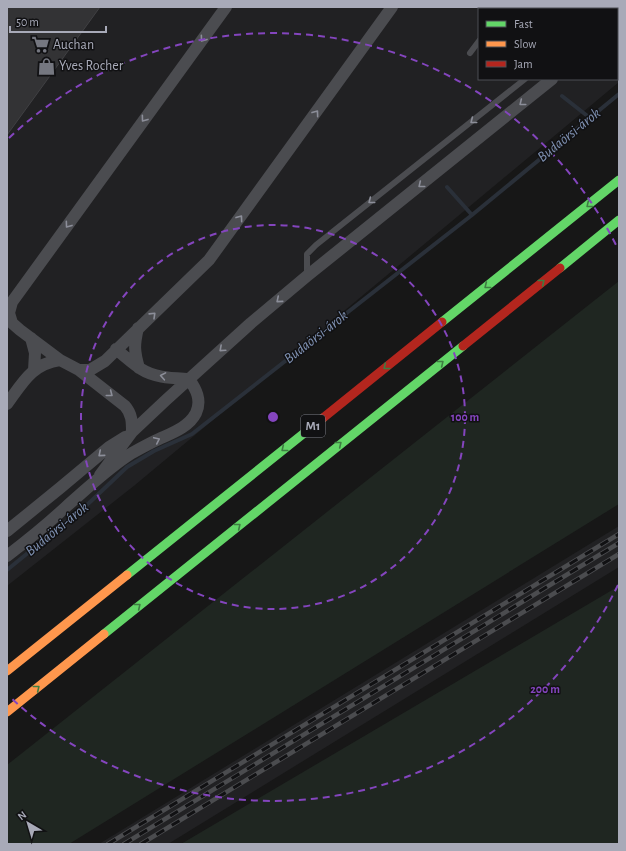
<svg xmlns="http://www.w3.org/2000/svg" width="626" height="851" font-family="'Alegreya Sans',sans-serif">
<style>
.built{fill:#212123;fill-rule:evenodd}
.green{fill:#1f2621}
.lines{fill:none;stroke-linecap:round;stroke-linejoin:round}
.stream{stroke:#2a3039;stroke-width:4}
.building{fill:#333335;stroke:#404043}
.lane{stroke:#4b4c50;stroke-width:6}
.street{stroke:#4b4c50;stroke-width:12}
.fast{stroke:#63d668;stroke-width:9}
.slow{stroke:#ff974d;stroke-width:9}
.jam{stroke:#b3261e;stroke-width:9}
.rail-casing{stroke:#4b4c4f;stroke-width:4.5}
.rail{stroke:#111113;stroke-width:3;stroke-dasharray:9;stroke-linecap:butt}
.oneway{stroke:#8c8e99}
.oneway2{stroke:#3e7d42}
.ring{fill:none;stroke:#8445be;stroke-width:2;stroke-dasharray:7 5}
.labels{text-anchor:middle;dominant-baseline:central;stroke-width:3;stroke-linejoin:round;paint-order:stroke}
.shield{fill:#111113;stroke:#7b7c86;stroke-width:1}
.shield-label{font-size:13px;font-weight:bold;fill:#a8aab8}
.poi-label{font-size:14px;fill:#a8aab8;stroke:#111113;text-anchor:start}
.water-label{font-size:15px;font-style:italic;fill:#7f91b2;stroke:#111113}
.centre{fill:#8445be;stroke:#111113;stroke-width:2}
.ring-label{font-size:12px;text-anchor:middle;font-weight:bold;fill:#8445be;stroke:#111113;stroke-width:3;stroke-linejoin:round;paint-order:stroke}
</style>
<rect width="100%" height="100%" fill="#171717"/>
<path class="built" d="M7,7H619V82L135,485L7,586ZM479,9H617V79H479Z
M619,526V567L168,844H99Z"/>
<path class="green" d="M619,281V504L69,844H7V765Z
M619,586V844H181Z"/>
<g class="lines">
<path class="stream" d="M562,96L590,118
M447,187L472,215
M7,570L89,503L127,467L154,451L192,434L472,215L619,94"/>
</g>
<path class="building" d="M7,7H100L7,135Z"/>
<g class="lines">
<path class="lane" d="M529,7L532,9
M502,9L503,7
M613,9L616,7
M470,53L479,41
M307,275V254L316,245L525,79"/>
<path class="street" d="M617,27L619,25
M138,328C134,345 134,351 139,368
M31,338L35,353L34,370
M116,349C124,356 132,363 141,369C155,378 173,378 189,379
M79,370H90L105,361L209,260L392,7
M7,404C23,382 32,364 60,360
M132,432C132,422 132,414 125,406L79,370L60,360L20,330L12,323L9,313L12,302L226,7
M100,475L132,432L166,400L251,323L307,276L552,79
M7,531L60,488L109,447L125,437
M7,556C28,540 49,523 68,505C89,487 108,468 132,453C141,448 150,443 159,439C172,433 189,427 196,413C202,400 196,389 189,379"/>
<path class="fast" d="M560,268L619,220
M442,322L619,180
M127,575L323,418
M104,634L463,346"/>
<path class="slow" d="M7,671L127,575
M7,712L104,634"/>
<path class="jam" d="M463,346L560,268
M323,418L442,322"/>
<defs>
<path id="rail" d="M108,844L619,534
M124,844L619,543
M141,844L619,554"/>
</defs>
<use href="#rail" class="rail-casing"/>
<use href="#rail" class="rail"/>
</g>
<defs><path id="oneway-chevron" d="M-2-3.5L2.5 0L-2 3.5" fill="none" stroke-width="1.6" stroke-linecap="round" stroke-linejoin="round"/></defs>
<g class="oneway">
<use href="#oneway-chevron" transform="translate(203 39) rotate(126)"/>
<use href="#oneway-chevron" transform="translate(522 103) rotate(141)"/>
<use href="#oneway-chevron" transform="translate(316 113) rotate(-54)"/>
<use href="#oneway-chevron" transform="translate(144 119) rotate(126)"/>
<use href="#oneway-chevron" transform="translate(473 121) rotate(142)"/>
<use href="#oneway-chevron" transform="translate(421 185) rotate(141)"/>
<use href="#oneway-chevron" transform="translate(371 201) rotate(142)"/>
<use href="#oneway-chevron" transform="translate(240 218) rotate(-54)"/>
<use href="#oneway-chevron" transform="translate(68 225) rotate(126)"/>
<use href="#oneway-chevron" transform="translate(279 300) rotate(140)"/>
<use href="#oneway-chevron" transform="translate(153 315) rotate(-44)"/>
<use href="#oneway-chevron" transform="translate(222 349) rotate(138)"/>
<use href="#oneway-chevron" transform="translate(163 376) rotate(-170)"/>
<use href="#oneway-chevron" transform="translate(110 394) rotate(38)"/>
<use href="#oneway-chevron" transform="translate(157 440) rotate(-25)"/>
<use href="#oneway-chevron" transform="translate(101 454) rotate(140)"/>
</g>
<g class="oneway2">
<use href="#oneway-chevron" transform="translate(589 205) rotate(141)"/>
<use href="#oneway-chevron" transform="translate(542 282) rotate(-39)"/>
<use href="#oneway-chevron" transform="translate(487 286) rotate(141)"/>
<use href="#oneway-chevron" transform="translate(441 363) rotate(-39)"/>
<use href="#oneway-chevron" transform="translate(386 367) rotate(141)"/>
<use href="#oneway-chevron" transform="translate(339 444) rotate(-39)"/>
<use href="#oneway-chevron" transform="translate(284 449) rotate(141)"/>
<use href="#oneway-chevron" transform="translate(238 526) rotate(-39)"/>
<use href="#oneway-chevron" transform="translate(138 606) rotate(-39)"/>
<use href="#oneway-chevron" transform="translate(37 688) rotate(-39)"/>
</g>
<g class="ring">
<circle cx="273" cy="417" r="192"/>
<path d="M618 585A384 384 0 0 1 9 696M9 138A384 384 0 0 1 618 249"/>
</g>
<defs>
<symbol id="supermarket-bare" viewBox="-9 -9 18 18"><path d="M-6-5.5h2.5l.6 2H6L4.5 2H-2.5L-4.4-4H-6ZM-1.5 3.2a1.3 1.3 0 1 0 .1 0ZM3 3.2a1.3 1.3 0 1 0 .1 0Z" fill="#757780" stroke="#111113" stroke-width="2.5" paint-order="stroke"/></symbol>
<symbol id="shop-bare" viewBox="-9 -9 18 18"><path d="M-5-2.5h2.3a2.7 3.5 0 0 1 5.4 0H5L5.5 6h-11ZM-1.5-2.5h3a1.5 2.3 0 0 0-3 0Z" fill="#757780" stroke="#111113" stroke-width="2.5" paint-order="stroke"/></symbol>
</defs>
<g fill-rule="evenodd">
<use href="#supermarket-bare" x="28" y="32" width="25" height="25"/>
<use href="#shop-bare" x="34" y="54" width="25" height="25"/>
</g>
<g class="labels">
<rect class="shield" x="301" y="415" width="24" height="22" rx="3"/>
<g class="shield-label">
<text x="313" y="426">M1</text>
</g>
<g class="poi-label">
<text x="53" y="45">Auchan</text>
<text x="59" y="66">Yves Rocher</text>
</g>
<g class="water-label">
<text transform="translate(569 135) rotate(-39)">Budaörsi-árok</text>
<text transform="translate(316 337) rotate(-38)">Budaörsi-árok</text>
<text transform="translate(57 529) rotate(-39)">Budaörsi-árok</text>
</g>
</g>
<circle cx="273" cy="417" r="6" class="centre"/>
<g class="ring-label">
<text x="465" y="421">100 m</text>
<text x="545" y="693">200 m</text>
</g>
<rect width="626" height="851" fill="none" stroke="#a8aab8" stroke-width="16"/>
<rect x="478" y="8" width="140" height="72" fill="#111113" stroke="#4d4e55"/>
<rect x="486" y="21" width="20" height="6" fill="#63d668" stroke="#4d4e55"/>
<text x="514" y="28" font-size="12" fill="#a8aab8">Fast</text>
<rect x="486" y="41" width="20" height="6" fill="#ff974d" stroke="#4d4e55"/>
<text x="514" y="48" font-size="12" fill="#a8aab8">Slow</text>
<rect x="486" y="61" width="20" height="6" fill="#b3261e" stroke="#4d4e55"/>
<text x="514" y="68" font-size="12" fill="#a8aab8">Jam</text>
<g transform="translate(28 823) rotate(322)" stroke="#111113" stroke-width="3" paint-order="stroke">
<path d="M0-3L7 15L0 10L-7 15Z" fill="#a8aab8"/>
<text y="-6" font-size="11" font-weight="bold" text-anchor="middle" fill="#a8aab8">N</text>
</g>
<path d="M10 26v6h96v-6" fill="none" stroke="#a8aab8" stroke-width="2"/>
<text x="16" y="26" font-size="12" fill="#a8aab8" stroke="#111113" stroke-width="3" paint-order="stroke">50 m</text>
</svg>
